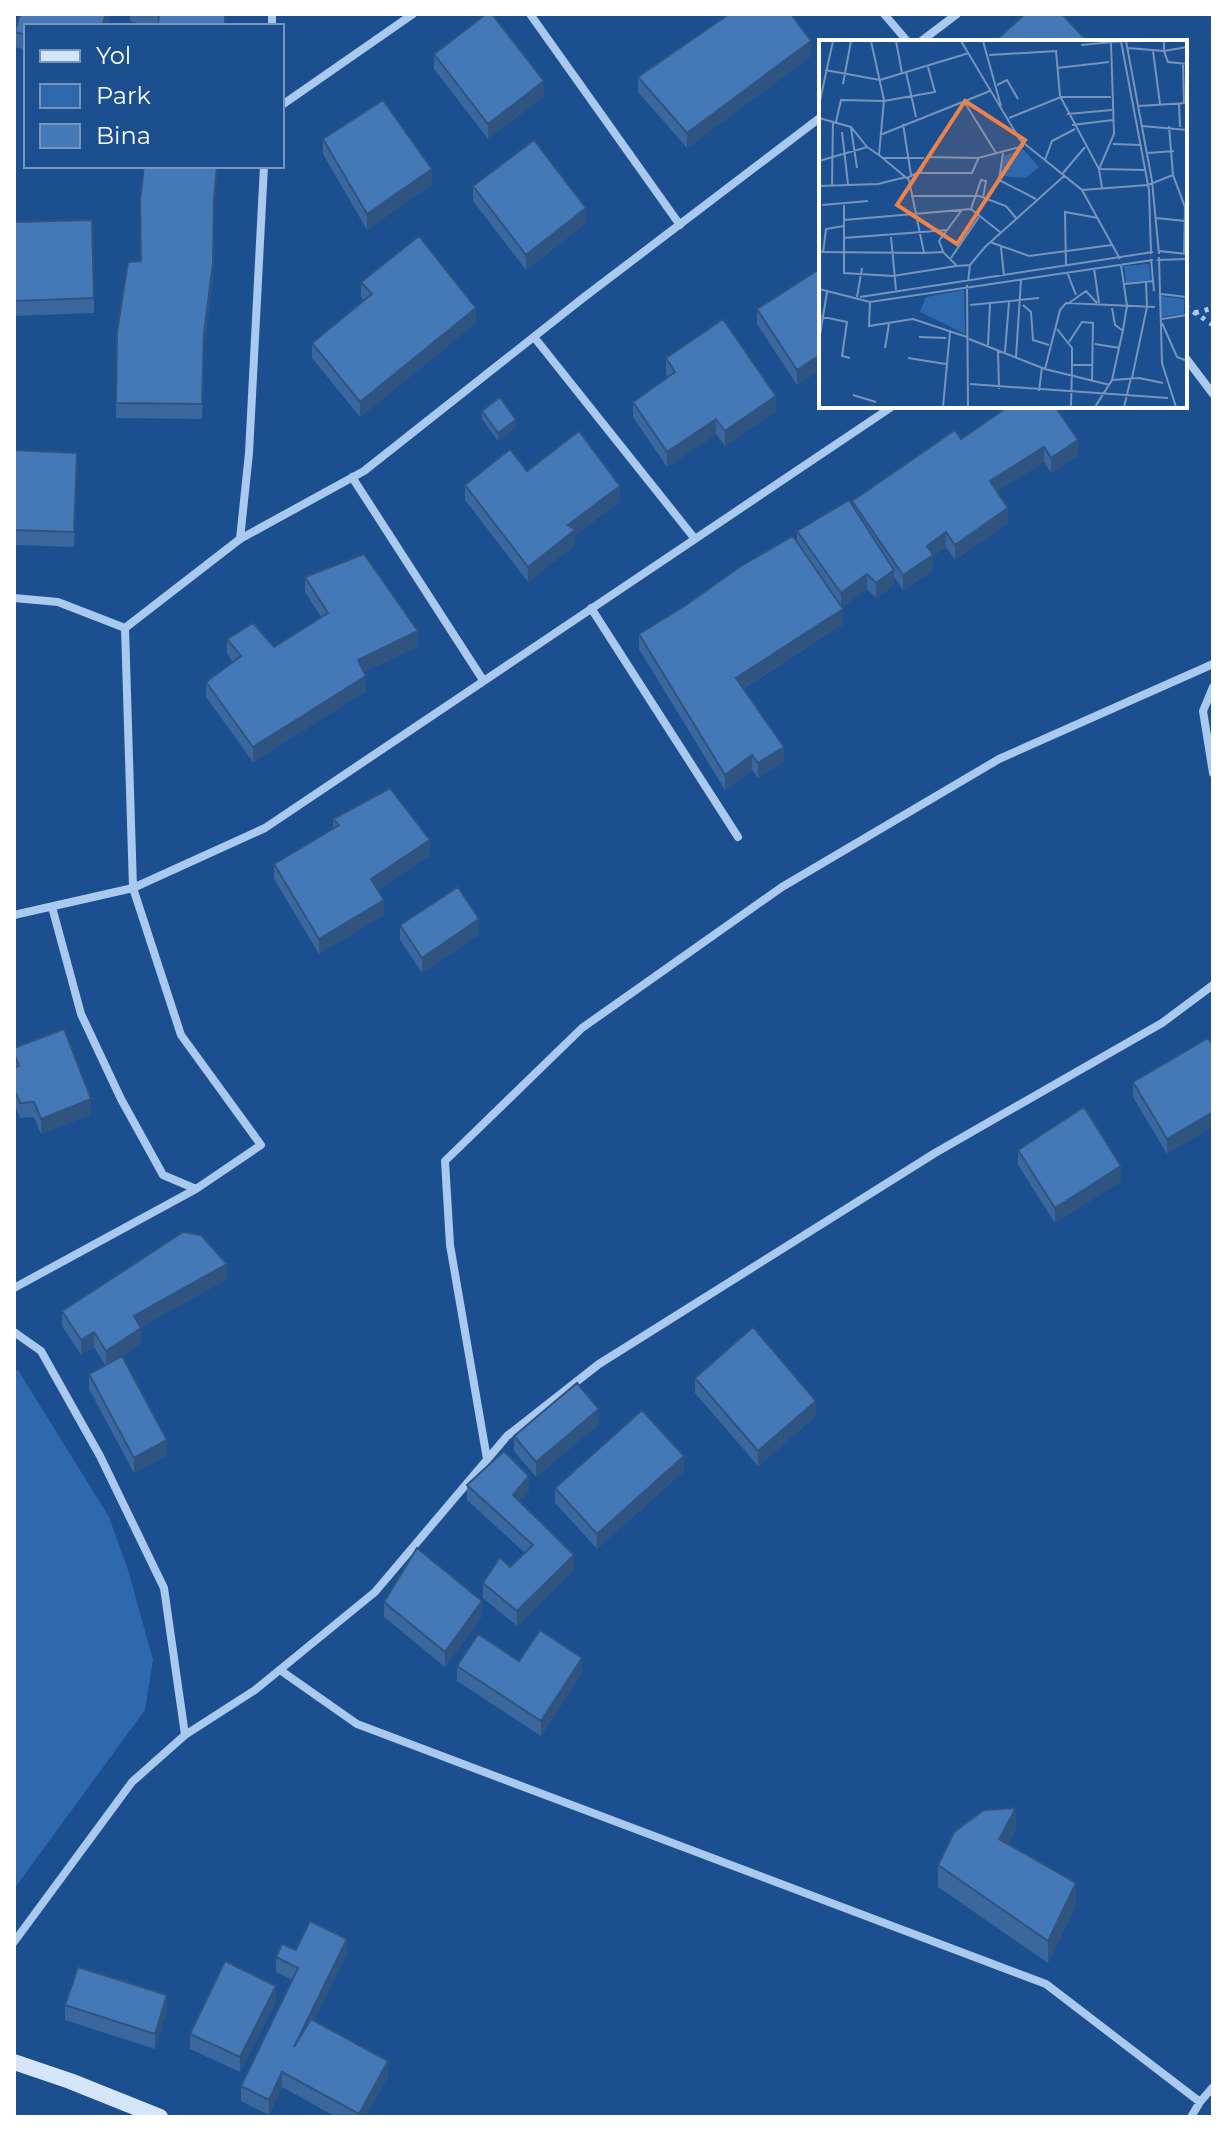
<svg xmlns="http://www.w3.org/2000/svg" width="1227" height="2131" font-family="Montserrat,sans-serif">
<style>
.green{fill:#2e69ad}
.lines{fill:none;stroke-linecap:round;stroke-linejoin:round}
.path{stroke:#a9c9ee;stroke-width:5;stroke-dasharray:4 6;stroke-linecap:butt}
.minor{stroke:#a9c9ee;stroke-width:8}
.secondary{stroke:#d6e6fa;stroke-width:16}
.wall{fill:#3a679d}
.shaded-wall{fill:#305480}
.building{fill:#4478b7;stroke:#305480;stroke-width:2}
.inset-road{fill:none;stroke:#7695bc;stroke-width:2}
.view{fill:#ee8249;fill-opacity:0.15;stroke:#ee8249;stroke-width:4}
.inset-edge{fill:none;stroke:#fff;stroke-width:4}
</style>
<rect width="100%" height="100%" fill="#1b4f8f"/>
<path class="green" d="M18,1370L109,1517L129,1573L153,1660L145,1710L14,1889V1371Z"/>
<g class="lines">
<path class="path" d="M1185,306L1213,325
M1195,313L1213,308"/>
<path class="minor" d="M530,14L680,225
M884,14L908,42
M272,26V14
M920,42L957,14
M282,105L413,14
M534,337L695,539
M1185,357L1213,394
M352,477L483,680
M240,539L249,453L264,166
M14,598L58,602L125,628
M591,608L738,837
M1213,687L1203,711L1213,773
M52,907L81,1014L121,1099L163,1175L196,1189L261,1145L181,1035L133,888L125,628L240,539L364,471L583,298L821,117
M14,915L133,888L265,828L893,406
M14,1288L196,1189
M14,1332L41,1351L100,1456L164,1588L185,1735
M487,1459L450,1245L445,1161L582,1028L782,887L999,759L1213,664
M280,1670L357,1724L1046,1984L1200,2102
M14,1942L132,1782L185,1735L255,1690L375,1592L507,1436L599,1364L935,1153L1162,1023L1213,985
M1191,2117L1200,2102L1213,2087"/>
<path class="secondary" d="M14,2062L70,2081L160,2117"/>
</g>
<path class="wall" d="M20,14H110L106,26H26V50L15,47V32Z
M130,14H225V26H148L130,21Z
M434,54L544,96L488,139L434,69Z
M811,56L687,148L638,92V77Z
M323,139L432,184L367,230L323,154Z
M473,186L586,223L526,270L473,201Z
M214,214L213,278L204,348L202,419L116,418L117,332L141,261Z
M14,222L94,298V313L14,316Z
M821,268V378L817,372L797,385L757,324V309Z
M361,282L476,323L360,417L312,358V343L364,300L361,297Z
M666,358L776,411L725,446L716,434L667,467L633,417V402L668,377L666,374Z
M1009,406L1078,455L1051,473L1044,462L997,491L1008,523L955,560L946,547L933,556V570L903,590L894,577V585L876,598L867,589L842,607L843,624L743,689L784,762L758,778L752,770L725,790L639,649V634L797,542V531L852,505V501L961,439Z
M482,411L516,427L498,441L482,419Z
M14,450L77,468L74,547L14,545Z
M527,471L620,501L575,535V545L528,582L465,500V485Z
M305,577L418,646L364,672L366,691L253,762L206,697V682L233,662L227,654V639L274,647L321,617L305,592Z
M333,819L430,855L377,890L384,915L319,954L274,879V864L333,828Z
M400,925L479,934L422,973L400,940Z
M1213,1046L1167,1154L1133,1097V1082Z
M14,1053L91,1114L41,1134L34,1117L20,1118L14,1104Z
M1018,1150L1121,1181L1055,1223L1018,1165Z
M227,1279L141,1327V1343L122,1356L167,1455L134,1473L89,1389V1374L105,1365L94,1347L81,1355L62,1326V1311Z
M695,1378L816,1416L758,1466L695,1393Z
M599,1424L536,1477L514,1451V1436Z
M684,1471L597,1549L555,1503V1488Z
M467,1485L529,1491L520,1501L574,1570L517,1626L483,1598V1583L510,1567L525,1553L467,1500Z
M384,1602L482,1616L445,1667L384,1617Z
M519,1661L582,1673L541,1736L457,1681V1666Z
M1016,1830L1008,1844L1076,1905L1048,1963L938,1887V1865Z
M296,1950L347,1954L314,2020L388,2076L365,2117H336L282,2087L269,2115L241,2101V2086L292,1980L276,1972V1957Z
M276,2001L240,2072L190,2049V2034Z
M65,2005L167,2010L155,2049L65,2020Z"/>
<path class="shaded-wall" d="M106,14H110L106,26H102Z
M811,41V56L687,148V133Z
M544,81V96L488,139V124Z
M217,166H218L214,214L213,278L204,348L202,419L204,333Z
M432,169V184L367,230V214Z
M586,208V223L526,270V255Z
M476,308V323L360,417V402Z
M817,357V372L797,385V370Z
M776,396V411L725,446V431Z
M716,419V434L667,467V452Z
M516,420V427L498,441V433Z
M1078,440V455L1051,473V458Z
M1044,447V462L990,496V481Z
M620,486V501L575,535V545L528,582V567L568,525Z
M1008,508V523L955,560V545Z
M946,532V547L933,556V570L903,590V575L927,546Z
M894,570V585L876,598V583Z
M867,574V589L841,608V593Z
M843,609V624L736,693V678Z
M418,631V646L358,675V660Z
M366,676V691L253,762V747Z
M784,747V762L758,778V763Z
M752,755V770L725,790V775Z
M430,840V855L371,894V879Z
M384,900V915L319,954V939Z
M479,919V934L422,973V958Z
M91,1099V1114L41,1134V1119Z
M1213,1112V1127L1167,1154V1139Z
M1121,1166V1181L1055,1223V1208Z
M227,1264V1279L134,1331V1316Z
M141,1328V1343L106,1366V1351Z
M94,1332V1347L81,1355V1340Z
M816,1401V1416L758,1466V1451Z
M599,1409V1424L536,1477V1462Z
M167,1440V1455L134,1473V1458Z
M684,1456V1471L597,1549V1534Z
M529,1476V1491L513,1510V1495Z
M574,1555V1570L517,1626V1611Z
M482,1601V1616L445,1667V1652Z
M582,1658V1673L541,1736V1721Z
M1016,1808V1830L999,1861V1839Z
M1076,1883V1905L1048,1963V1941Z
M347,1939V1954L294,2062V2047Z
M276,1986V2001L240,2072V2057Z
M167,1995V2010L155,2049V2034Z
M388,2061V2076L365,2117H359V2114Z
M282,2072V2087L269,2115V2100Z"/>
<path class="building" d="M20,14H106L102,26H26V35L15,32Z
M159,14H225V26H158Z
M486,14H492L544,81L488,124L434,54Z
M729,14H791L811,41L687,133L638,77Z
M1025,14H1062L1088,42H994Z
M383,100L432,169L367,214L323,139Z
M534,140L586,208L526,255L473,186Z
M144,166H217L214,199L213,263L204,333L202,404L116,403L117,332L128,262L141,261L140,201Z
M92,220L94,298L14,301V222Z
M419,236L476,308L360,402L312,343L372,294L361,282Z
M821,268V363L817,357L797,370L757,309Z
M723,319L776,396L725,431L716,419L667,452L633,402L675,372L666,358Z
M500,397L516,420L498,433L482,411Z
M1009,406H1055L1078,440L1051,458L1044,447L990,481L1008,508L955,545L946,532L927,546L933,555L903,575L852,501L955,430L961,439Z
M579,431L620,486L568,525L575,530L528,567L465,485L510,449L527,471Z
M14,450L77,453L74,532L14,530Z
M849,500L894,570L876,583L867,574L841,593L797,531Z
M793,536L843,609L736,678L784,747L758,763L752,755L725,775L639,634L686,605L741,566Z
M364,554L418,631L358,660L366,676L253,747L206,682L241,656L227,639L253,623L274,647L328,613L305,577Z
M390,788L430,840L371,879L384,900L319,939L274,864L339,825L333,819Z
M458,887L479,919L422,958L400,925Z
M64,1029L91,1099L41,1119L34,1102L20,1103L14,1089V1068L19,1066L14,1053V1048Z
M1208,1038L1213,1046V1112L1167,1139L1133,1082Z
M1084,1107L1121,1166L1055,1208L1018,1150Z
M183,1232L201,1235L227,1264L134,1316L141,1328L106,1351L94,1332L81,1340L62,1311Z
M753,1327L816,1401L758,1451L695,1378Z
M122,1356L167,1440L134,1458L89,1374Z
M577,1383L599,1409L536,1462L514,1436Z
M642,1410L684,1456L597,1534L555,1488Z
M504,1451L529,1476L513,1495L574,1555L517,1611L483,1583L500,1557L510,1567L533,1545L467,1485Z
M417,1548L482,1601L445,1652L384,1602Z
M540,1630L582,1658L541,1721L457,1666L478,1634L519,1661Z
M1016,1808L999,1839L1076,1883L1048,1941L938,1865L954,1832L984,1810Z
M310,1921L347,1939L294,2047L311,2019L388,2061L359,2114L282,2072L269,2100L241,2086L298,1968L276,1957L282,1944L296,1950Z
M225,1961L276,1986L240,2057L190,2034Z
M78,1967L167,1995L155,2034L65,2005Z"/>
<g transform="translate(819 40)">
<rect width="368" height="368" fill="#1b4f8f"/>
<path d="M204,109L220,127L207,138L181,136L185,116ZM330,224L332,240L307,243L305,226ZM145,250L146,294L101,272L107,257ZM342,256L365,259V274L342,277Z" fill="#2e69ad"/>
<path class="inset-road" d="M52,1L65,60L60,115M77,1L83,33M142,1L201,100L263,150L301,219M164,1L182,66M302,1L330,150L332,214M307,1L333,141L340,214M345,1V11L368,7M292,3L295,94L280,129L326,130M262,5L304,1M309,8L345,11L349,22L368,24M334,11L341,64M170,15L237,11L241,56L280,129L283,148M364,23L365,63M238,28L290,22M6,30L61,40L150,13M87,32L97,77M24,44L32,1M178,45L188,40L199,59M146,63L177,113M360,63L361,87M0,65L14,1M319,66L368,63M248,74L293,70M0,78L32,87L48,107M190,78L242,57H292M17,82L22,60L65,61L116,52L109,27M84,84L92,135M253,85L294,80M323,86L368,90M350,86L354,135L366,167L365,215M32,88L38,128M23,92L29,144M61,95L171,51M294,104L322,105M184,113L180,140L217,159M329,113L355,111M64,118H105M226,120L233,101L256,89M0,121L48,107L60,115L90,140L105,213L124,212L138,226L151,225M101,133H153L160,117M244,133L266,107M88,138L102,131L108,117L159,118L205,106M13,145L14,81M0,146L59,144L87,137M263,150L329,145L354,135M92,156H160L187,166L197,178M3,165L49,161M25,165V233L74,236L137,226M152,169L181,192M337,178L366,181M25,180L152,169L162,140L167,141L164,158M72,197L77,250M24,198L129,190M171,202L210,216L293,205M182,207L185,236M124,211L120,201L143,170M340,211L368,214M0,212L105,213M4,213L7,189L24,186M340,217L343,323L357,367M132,218L160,177M332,219L335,251M338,220L368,219M247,226L246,172L279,178M275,228L280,263M248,232L257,255M149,242L151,225L166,207L245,136M306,244L335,241M148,245L149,367M0,249L51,262L334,220M342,254L368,257M38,257L43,228M41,257L334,212M51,262L50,286L94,279L148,297M250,263L267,251L278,263M151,265L220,258M204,265L212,272L214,300L230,305M293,268L296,285L303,290M0,276L28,282L23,316L31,318M343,279L368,275M343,283L358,317L368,321M238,289L253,308V325H273M100,297L127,298M150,299L226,329L291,345M0,301L8,252M250,302L263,282L274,283L273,342M276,304L301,308M169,305L171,264M66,308L70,284M179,311L180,349M186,312L190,262M197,317L202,240M89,318L127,324M226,329L241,270L247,263L336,267M313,338L328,267L327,242M293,340L320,338L344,343M151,344L349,358M220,351L223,327M34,355L57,362M124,367L131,292M252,367L253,325M276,367L293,340L304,290L308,266L302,225M305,367L312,338"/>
<path class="view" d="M146,61L206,100L138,204L78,165Z"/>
<rect width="368" height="368" class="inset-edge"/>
</g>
<rect width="1227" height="2131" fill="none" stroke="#ffffff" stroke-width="32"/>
<rect x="24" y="24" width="260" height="144" fill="#1b4f8f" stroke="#7695bc" stroke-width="2"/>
<rect x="40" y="50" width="40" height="12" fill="#d6e6fa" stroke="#7695bc" stroke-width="2"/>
<text x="96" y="64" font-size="24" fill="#ffffff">Yol</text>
<rect x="40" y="84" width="40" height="24" fill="#2e69ad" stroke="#7695bc" stroke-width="2"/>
<text x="96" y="104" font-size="24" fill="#ffffff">Park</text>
<rect x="40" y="124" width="40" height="24" fill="#4478b7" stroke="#7695bc" stroke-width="2"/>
<text x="96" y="144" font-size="24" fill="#ffffff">Bina</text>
</svg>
